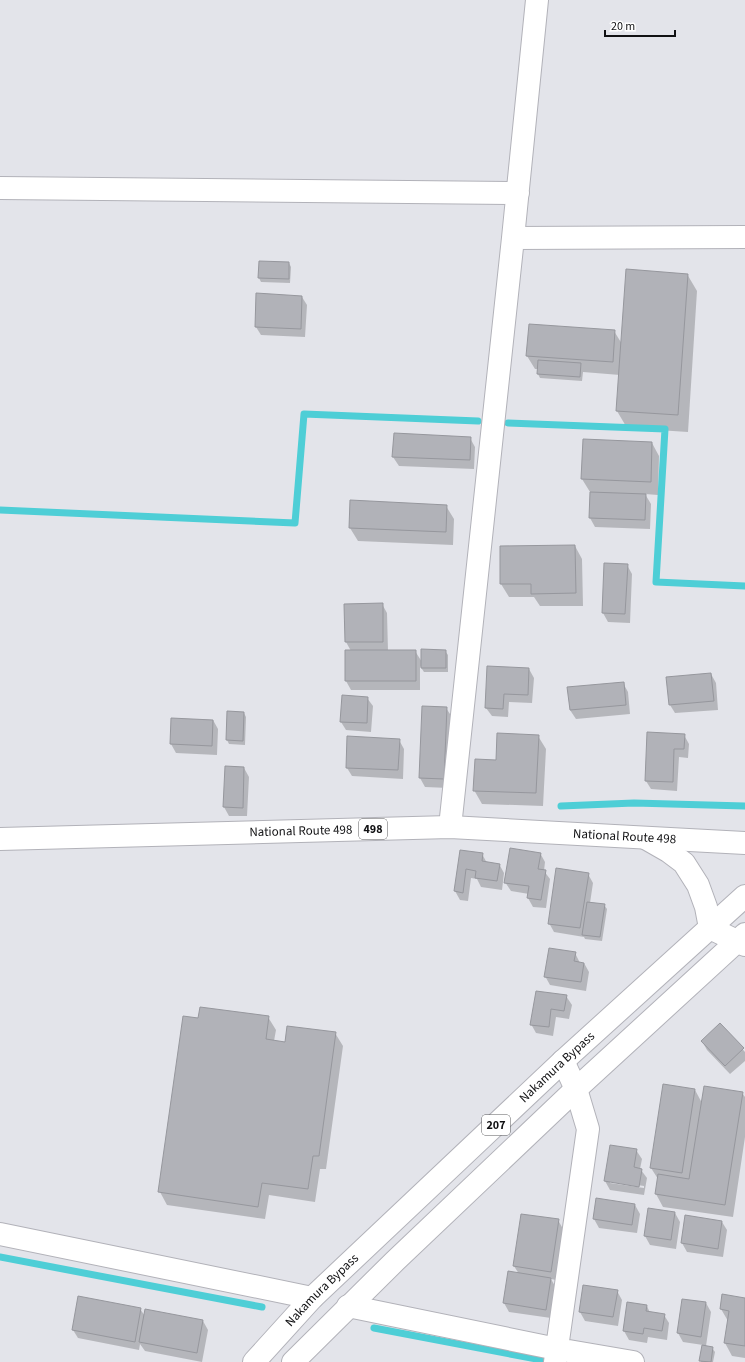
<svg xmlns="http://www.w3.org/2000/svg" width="745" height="1362" font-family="'Source Sans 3',sans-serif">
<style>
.shadow{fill:#0003;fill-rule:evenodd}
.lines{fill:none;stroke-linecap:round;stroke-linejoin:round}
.stream{stroke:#4eced6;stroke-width:7}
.building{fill:#b1b2b8;stroke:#96979d}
.street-casing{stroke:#b2b2b9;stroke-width:24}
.secondary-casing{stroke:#b2b2b9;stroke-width:24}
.highway-casing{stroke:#b2b2b9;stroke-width:24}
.street{stroke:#fff;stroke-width:22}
.secondary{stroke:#fff;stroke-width:22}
.highway{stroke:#fff;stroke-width:22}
.labels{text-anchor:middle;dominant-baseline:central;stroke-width:3.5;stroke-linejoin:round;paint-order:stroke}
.shield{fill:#fff;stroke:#58585a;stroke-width:1}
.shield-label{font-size:12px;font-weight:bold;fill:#111113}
.street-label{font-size:13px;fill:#111113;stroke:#fff}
</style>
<rect width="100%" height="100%" fill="#e3e4ea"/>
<path class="shadow" d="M289,263L291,267L290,283L261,282L259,278Z
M687,274L697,291L688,432L627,428L617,411L620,375L583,372L582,381L540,378L538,374V369H535L527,356L614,331L622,344Z
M302,297L307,305L305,337L261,335L256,327Z
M470,438L475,447L474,469L399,466L393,457Z
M652,443L659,456L658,495L645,494L651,504L650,529L595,527L590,518L591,492H590L582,479Z
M446,506L454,519L453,545L358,541L350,528Z
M575,546L582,559L583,606H540L534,597H509L501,584Z
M627,565L632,574L630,623L608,622L603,613Z
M382,604L387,613L388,651H415L422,662L445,651L448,655V672H424L420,666V690H351L346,681V651H351L346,642Z
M529,669L534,678L532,703L509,702L508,717L492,716L486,708Z
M711,674L716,683L718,710L675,713L670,705Z
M623,683L628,692L630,714L576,719L570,710L568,688Z
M367,698L373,706L371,732L346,730L341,722Z
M446,708L452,717L449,788L425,787L420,778Z
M244,713L246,717L245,745L229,744L227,740Z
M172,719L213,720L218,729L217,755L176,753L171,744Z
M684,735L689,744L688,758L679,757L677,791L651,789L646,781Z
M538,736L546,749L543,806L482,804L474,790L496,761Z
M399,740L404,749L403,779L352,776L347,768Z
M244,768L249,777L247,816H229L224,807Z
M461,851L482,854L487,863L499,864L504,873L502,890L481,887L477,879L471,878L468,901L460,900L455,891Z
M540,853L545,862L544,871L550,879L546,908L533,907L528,898L529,894L511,891L505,882Z
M588,874L593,883L590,903L604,905L607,909L602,941L585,939L584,937L554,932L549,923Z
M575,953L580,963H584L589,972L586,991L550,985L545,976Z
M566,996L572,1005L569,1019L556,1017L553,1036L536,1033L531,1024Z
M268,1017L276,1030L274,1041L286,1043L335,1033L343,1046L326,1169H320L315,1202L269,1195L265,1219L167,1205L160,1192L199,1020Z
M720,1024L745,1052V1061L730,1074L707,1050L702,1041Z
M695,1090L702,1103L742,1093L745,1097V1137L733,1217L663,1207L656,1194L658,1179L651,1168Z
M636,1150L642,1159L640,1169L641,1170L647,1178L644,1195L610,1190L605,1181ZM610,1181L644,1186V1188L610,1183Z
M635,1205L640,1214L637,1233L599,1228L594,1219Z
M675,1213L680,1222L676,1249L650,1245L645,1236Z
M686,1216L722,1222L727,1230L723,1257L687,1252L682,1243Z
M558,1220L563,1229L556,1280L551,1279L556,1288L551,1318L509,1312L504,1303L519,1274L514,1266Z
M617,1291L622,1300L618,1326L585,1321L580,1312Z
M745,1299V1358L732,1356L725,1343L728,1321L721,1309Z
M706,1303L711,1312L706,1346L712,1348L715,1352L713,1362H701L703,1345L683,1342L678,1333Z
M647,1306L650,1313L664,1315L669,1323L667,1340L648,1337L647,1343L629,1340L624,1331Z
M140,1309L145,1316L203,1321L208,1330L202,1362L145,1351L140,1344L139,1350L78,1338L73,1330Z"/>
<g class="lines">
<path class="stream" d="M508,423L665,429L656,582L745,586
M0,510L295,523L304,414L478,421
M561,806L634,803L745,806
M0,1257L262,1307
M374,1328L552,1362"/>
</g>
<path class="building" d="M259,261L289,262V279L258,278Z
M626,269L688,274L678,415L616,411Z
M256,293L302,296L301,329L255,327Z
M529,324L615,330L613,362L526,356Z
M538,360L581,363L580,377L537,374Z
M394,433L471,437L470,460L392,457Z
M583,439L652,442L651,482L581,479Z
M590,492L646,494L645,520L589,518Z
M350,500L447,505L446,532L349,528Z
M575,545L576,593L531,594V584H500V546Z
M604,563L628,564L625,614L602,613Z
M383,603V642H345L344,604Z
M421,649L446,650V668H421Z
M345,650H416V681H345Z
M487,666L529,668L528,695L504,694L503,709L485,708Z
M711,673L714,701L669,705L666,677Z
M624,682L626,705L570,710L567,687Z
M342,695L368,697L367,723L340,722Z
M422,706L447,707L444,779L419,778Z
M227,711L244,712L243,741L226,740Z
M171,718L213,720L212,746L170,744Z
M647,732L685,734L684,749H674L673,782L645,781Z
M497,733L539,735L536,793L473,791L475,759L496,760Z
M347,736L400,739L398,770L346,768Z
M225,766L244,767L243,808L223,807Z
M510,848L541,853L538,869L546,870L541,900L527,898L529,886L504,883Z
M460,850L483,853L482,861L500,864L497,881L475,878L476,871L466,869L463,893L454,891Z
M556,868L589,873L580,928L548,924Z
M587,902L605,904L600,937L582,935Z
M549,948L576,952L574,961L584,963L581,982L544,977Z
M536,991L567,995L564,1011L551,1009L549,1027L530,1025Z
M200,1007L269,1016L266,1039L285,1042L287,1026L336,1032L319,1156H313L308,1189L262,1183L258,1207L158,1192L183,1016L198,1018Z
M720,1023L744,1048L725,1066L701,1041Z
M663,1084L695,1089L682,1173L650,1168Z
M704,1086L743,1092L725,1205L655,1194L658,1174L689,1179Z
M610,1145L637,1149L634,1167L642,1169L639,1187L604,1181Z
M596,1198L635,1204L632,1225L593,1219Z
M648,1208L675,1212L671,1240L644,1236Z
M521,1214L559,1219L551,1272L513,1266Z
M685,1215L722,1221L718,1249L681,1243Z
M508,1271L551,1278L546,1310L503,1303Z
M583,1285L618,1290L613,1317L579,1312Z
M722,1294L745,1298V1346L724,1343L729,1311L720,1309Z
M78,1296L141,1308L135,1342L72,1330Z
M682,1299L706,1302L701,1337L677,1333Z
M627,1302L647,1305L646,1311L665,1314L662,1331L644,1328L643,1334L623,1331Z
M145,1309L203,1320L197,1353L139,1342Z
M702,1345L713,1347L711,1362L699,1361Z"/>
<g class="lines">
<defs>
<path id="street" d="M0,188L518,193
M513,238L745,237
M450,827L513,238L537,0
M0,1234L312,1298
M348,1306L557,1349L633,1362
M555,1362L588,1129L576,1089L563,1061"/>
<path id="secondary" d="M710,928L745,945"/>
<g id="highway">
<path id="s1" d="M0,839L450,827L745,843"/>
<path d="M647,839L668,851L684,863L698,885L706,907L710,928"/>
<path id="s2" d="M254,1362L312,1298L563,1061L745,896"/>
<path d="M293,1362L395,1261L576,1089L745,934"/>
</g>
</defs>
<use href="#street" class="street-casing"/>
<use href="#secondary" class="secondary-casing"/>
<use href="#highway" class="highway-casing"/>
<use href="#street" class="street"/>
<use href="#secondary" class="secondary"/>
<use href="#highway" class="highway"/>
</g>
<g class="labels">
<g class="shield">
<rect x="359" y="819" width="28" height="20" rx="3"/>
<rect x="482" y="1115" width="28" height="20" rx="3"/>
</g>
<g class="shield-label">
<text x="373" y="829">498</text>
<text x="496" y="1125">207</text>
</g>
<g class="street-label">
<text stroke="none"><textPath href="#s1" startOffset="301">National Route 498</textPath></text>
<text stroke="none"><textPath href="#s1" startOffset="625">National Route 498</textPath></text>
<text stroke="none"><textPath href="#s2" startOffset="423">Nakamura Bypass</textPath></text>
<text stroke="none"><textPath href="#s2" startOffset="99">Nakamura Bypass</textPath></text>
</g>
</g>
<path d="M605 30v6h70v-6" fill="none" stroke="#111113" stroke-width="2"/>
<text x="611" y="30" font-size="12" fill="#111113" stroke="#ffffff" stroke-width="3" paint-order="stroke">20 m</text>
</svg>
